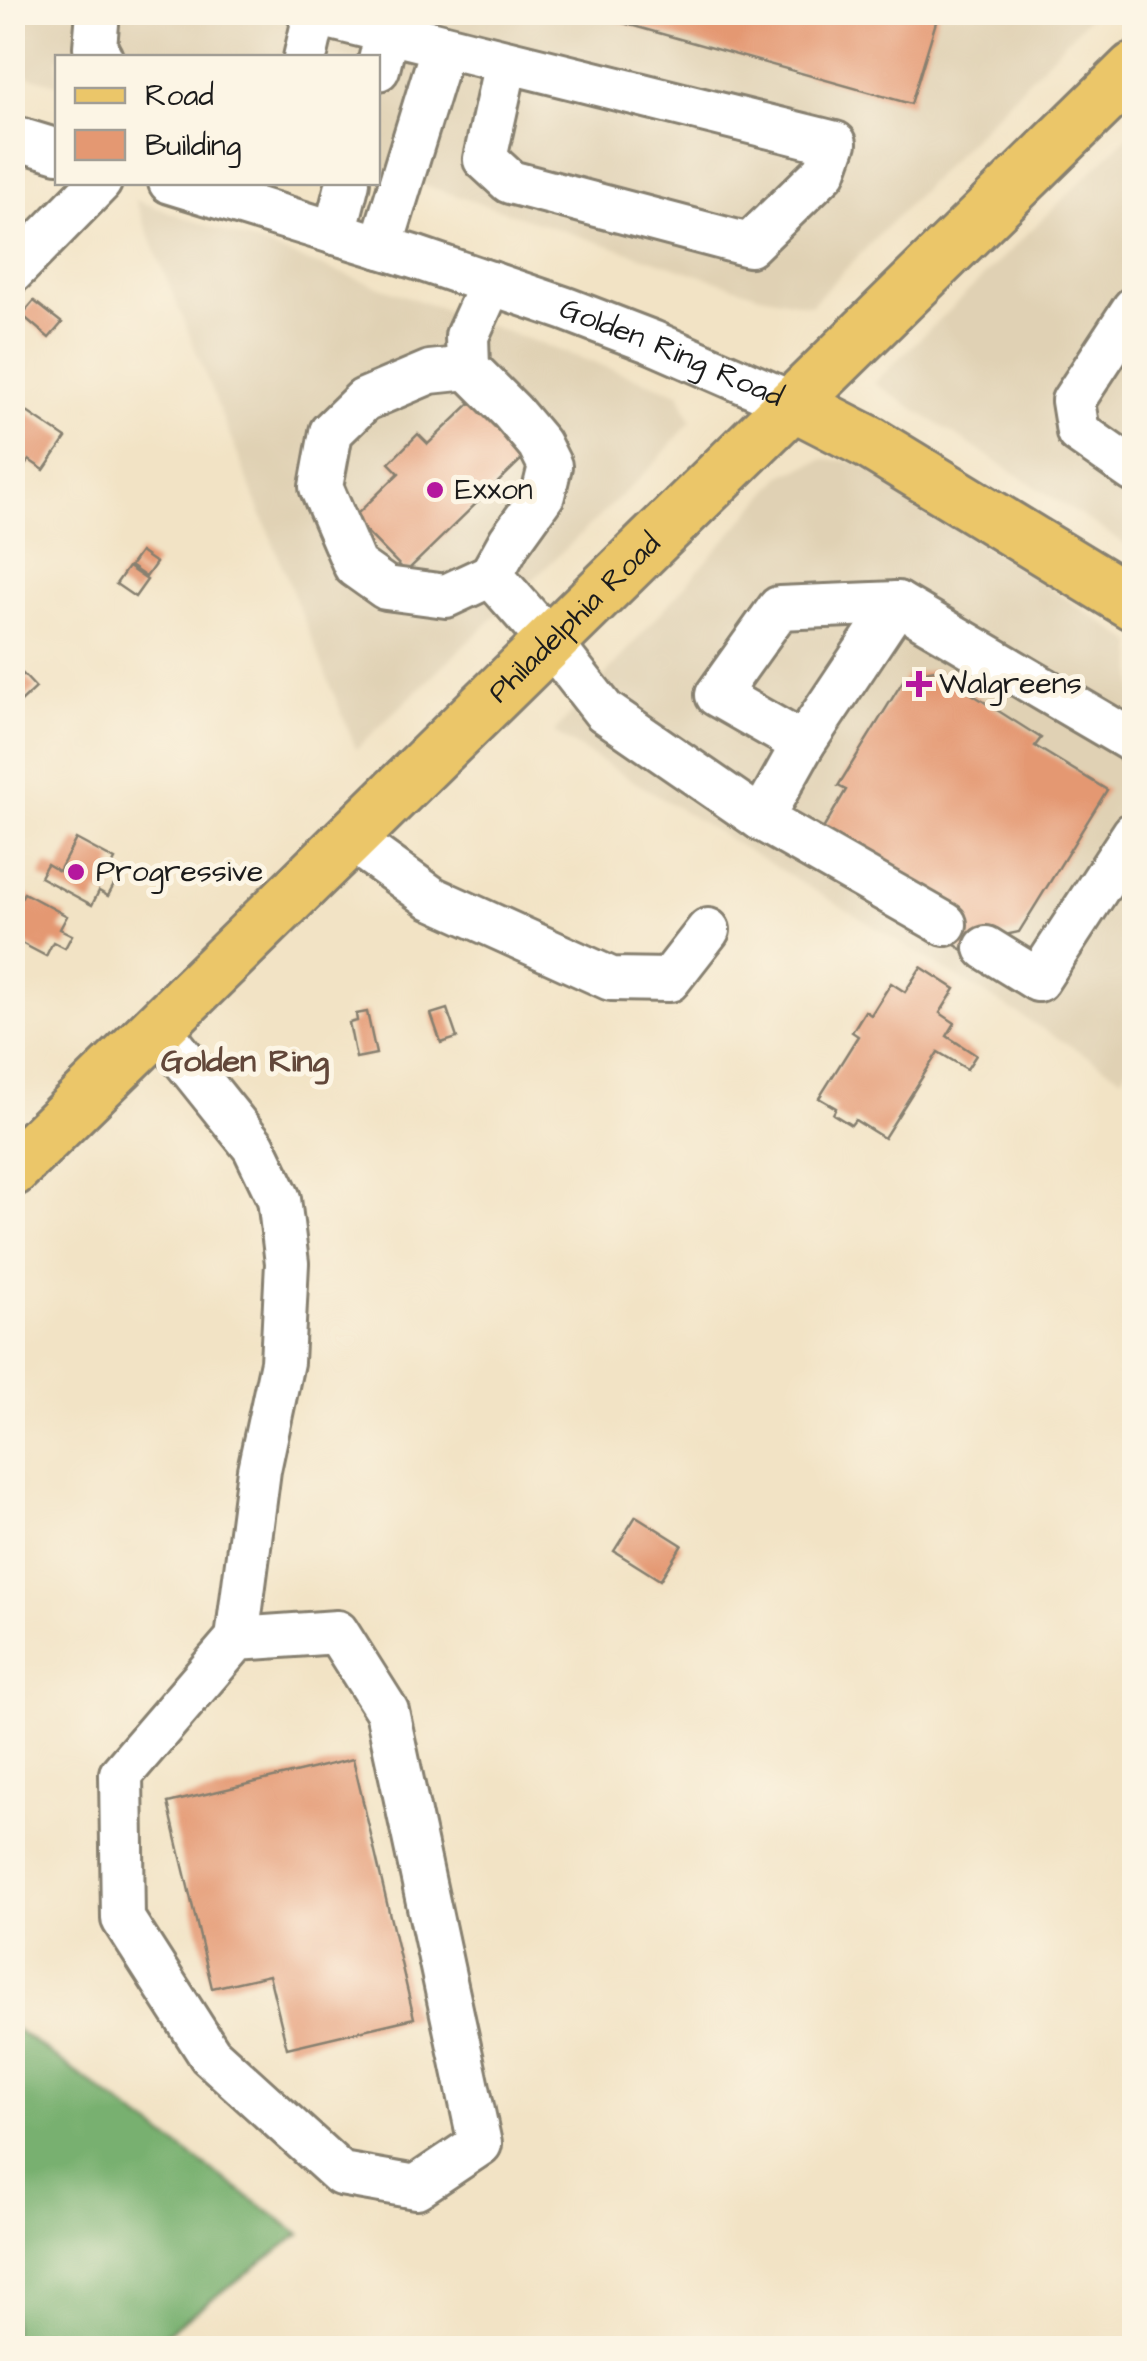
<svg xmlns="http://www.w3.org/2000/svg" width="1147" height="2361" font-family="'Architects Daughter',sans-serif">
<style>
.built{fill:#e0d1b4}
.forest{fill:#78b06f;stroke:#4a6646;stroke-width:2.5}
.building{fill:#e49872}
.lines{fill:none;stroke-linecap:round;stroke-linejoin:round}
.minor-casing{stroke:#878070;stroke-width:48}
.major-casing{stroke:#878070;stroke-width:58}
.minor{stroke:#fff;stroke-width:42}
.major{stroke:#ebc669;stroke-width:52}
.poi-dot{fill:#b5179e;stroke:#fcf5e5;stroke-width:4}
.labels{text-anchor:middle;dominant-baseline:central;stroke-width:10;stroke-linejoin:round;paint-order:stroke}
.street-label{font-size:30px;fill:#1c1c1c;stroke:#fcf5e5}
.poi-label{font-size:30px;fill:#1c1c1c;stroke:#fcf5e5;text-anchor:start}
.neighbourhood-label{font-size:32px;font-weight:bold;fill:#62473a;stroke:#fcf5e5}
</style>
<rect width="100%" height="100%" fill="#fcf5e5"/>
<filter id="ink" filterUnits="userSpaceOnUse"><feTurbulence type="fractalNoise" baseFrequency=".01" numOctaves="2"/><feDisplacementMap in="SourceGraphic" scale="20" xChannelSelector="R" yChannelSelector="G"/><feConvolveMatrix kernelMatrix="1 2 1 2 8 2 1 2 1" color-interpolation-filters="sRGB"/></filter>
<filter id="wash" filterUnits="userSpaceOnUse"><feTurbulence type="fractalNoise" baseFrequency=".0048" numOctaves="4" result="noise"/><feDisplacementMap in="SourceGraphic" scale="40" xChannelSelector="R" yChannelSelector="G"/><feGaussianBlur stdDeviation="2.25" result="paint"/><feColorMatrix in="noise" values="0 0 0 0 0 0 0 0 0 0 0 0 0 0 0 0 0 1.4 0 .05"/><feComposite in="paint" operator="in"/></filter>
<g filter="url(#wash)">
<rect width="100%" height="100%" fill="#f2e3c5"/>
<path class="built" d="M13,13H1093L811,305L760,295L378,170V58H58L57,84L13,72Z
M1134,130V550L874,383Z
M135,200L679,393L691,421L653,465L356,749Z
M824,459L857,462L1134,643V1058L1122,1077L554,733L783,475Z"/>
<path class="forest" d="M12,2027H13L300,2234L146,2348H13Z"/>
<g id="blocks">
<path class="building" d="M584,12H939L911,104Z
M34,301L62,323L49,338L22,315Z
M475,399L528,453L406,572L353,518L399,473L389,463L418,434L428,444Z
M12,402L66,438L44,470L29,460L12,484Z
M140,552L156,563L146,577L130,566Z
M128,567L147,580L135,597L116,584Z
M934,670L1041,738L1035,746L1107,790L1019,932L996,937L978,959L939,935L954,910L823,829L846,790L838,786L906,676Z
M23,674L36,688L21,702L12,694V685Z
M76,839L115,860L108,874L117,879L108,896L99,891L92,905L40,877L47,864L59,871Z
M24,893L67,916L60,929L72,935L65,948L53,942L46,956L12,938V914L15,910L12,908V903L15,899L19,901Z
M921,967L955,989L940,1013L955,1023L947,1036L976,1055L967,1069L938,1052L884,1138L855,1120L851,1125L833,1114L836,1108L819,1098L858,1036L852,1032L865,1011L871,1015L891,983L905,992Z
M447,1009L457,1038L441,1043L431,1014Z
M367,1012L376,1054L356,1058L349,1023L357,1021L356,1014Z
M636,1516L682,1545L660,1580L614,1551Z
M353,1759L414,2018L287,2048L269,1975L212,1988L168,1803Z"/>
</g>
</g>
<g filter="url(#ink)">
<use href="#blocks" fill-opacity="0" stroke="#878070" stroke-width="2.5"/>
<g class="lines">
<defs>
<g id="minor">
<path d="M98,12L95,47L101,58"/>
<path d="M308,12L835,143L825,171L749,245L510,182L485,159L506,62"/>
<path d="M305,58L315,14"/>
<path d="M378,69L387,32"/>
<path d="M12,137L58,151"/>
<path id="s1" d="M170,182L417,258L566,309L652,342L794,404"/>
<path d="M335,233L348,182"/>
<path d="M381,247L443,46"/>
<path d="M12,272L100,182"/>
<path d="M491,283L467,336L468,368L512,412L539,444L550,466L543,495L510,541L491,575L550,642L604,711L761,819L945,924"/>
<path d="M1134,308L1073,401L1078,432L1134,471"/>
<path d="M468,368L430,372L364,400L331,432L321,487L355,566L386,588L446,596L491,575"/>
<path d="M803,744L897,603"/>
<path d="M761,819L803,744L717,695L779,608L897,603L1134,742"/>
<path d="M349,838L432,898L611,979L669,980L708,930"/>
<path d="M986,948L1038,980L1134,833"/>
<path d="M157,1026L254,1147L279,1199L287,1263L282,1362L259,1470L237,1639L121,1774L123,1919L210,2055L341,2174L416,2187L480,2144L387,1711L337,1632L237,1639"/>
</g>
<g id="major">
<path d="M794,404L870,443L1134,604"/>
<path id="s2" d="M12,1170L1134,69"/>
</g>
</defs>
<use href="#minor" class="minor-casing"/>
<use href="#major" class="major-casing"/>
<use href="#minor" class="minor"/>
<use href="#major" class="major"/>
</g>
</g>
<g class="poi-dot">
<circle cx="435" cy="490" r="10"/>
<path d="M914 669h10v10h10v10h-10v10h-10v-10h-10v-10h10z"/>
<circle cx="76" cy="872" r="10"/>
</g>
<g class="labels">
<g class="street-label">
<text stroke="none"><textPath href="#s1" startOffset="530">Golden Ring Road</textPath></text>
<text stroke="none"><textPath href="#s2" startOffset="788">Philadelphia Road</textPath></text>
</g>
<g class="poi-label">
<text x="455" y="490">Exxon</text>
<text x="939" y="684">Walgreens</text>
<text x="96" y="872">Progressive</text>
</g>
<g class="neighbourhood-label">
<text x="245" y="1061">Golden Ring</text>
</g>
</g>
<rect width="1147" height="2361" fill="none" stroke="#fcf5e5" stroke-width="50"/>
<rect x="55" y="55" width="325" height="130" fill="#fcf5e5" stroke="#a29e95" stroke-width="2.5"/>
<rect x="75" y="88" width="50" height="15" fill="#ebc669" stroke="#a29e95" stroke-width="2.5"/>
<text x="145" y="105" font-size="30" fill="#1c1c1c">Road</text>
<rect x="75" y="130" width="50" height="30" fill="#e49872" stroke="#a29e95" stroke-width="2.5"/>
<text x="145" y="155" font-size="30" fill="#1c1c1c">Building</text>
</svg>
